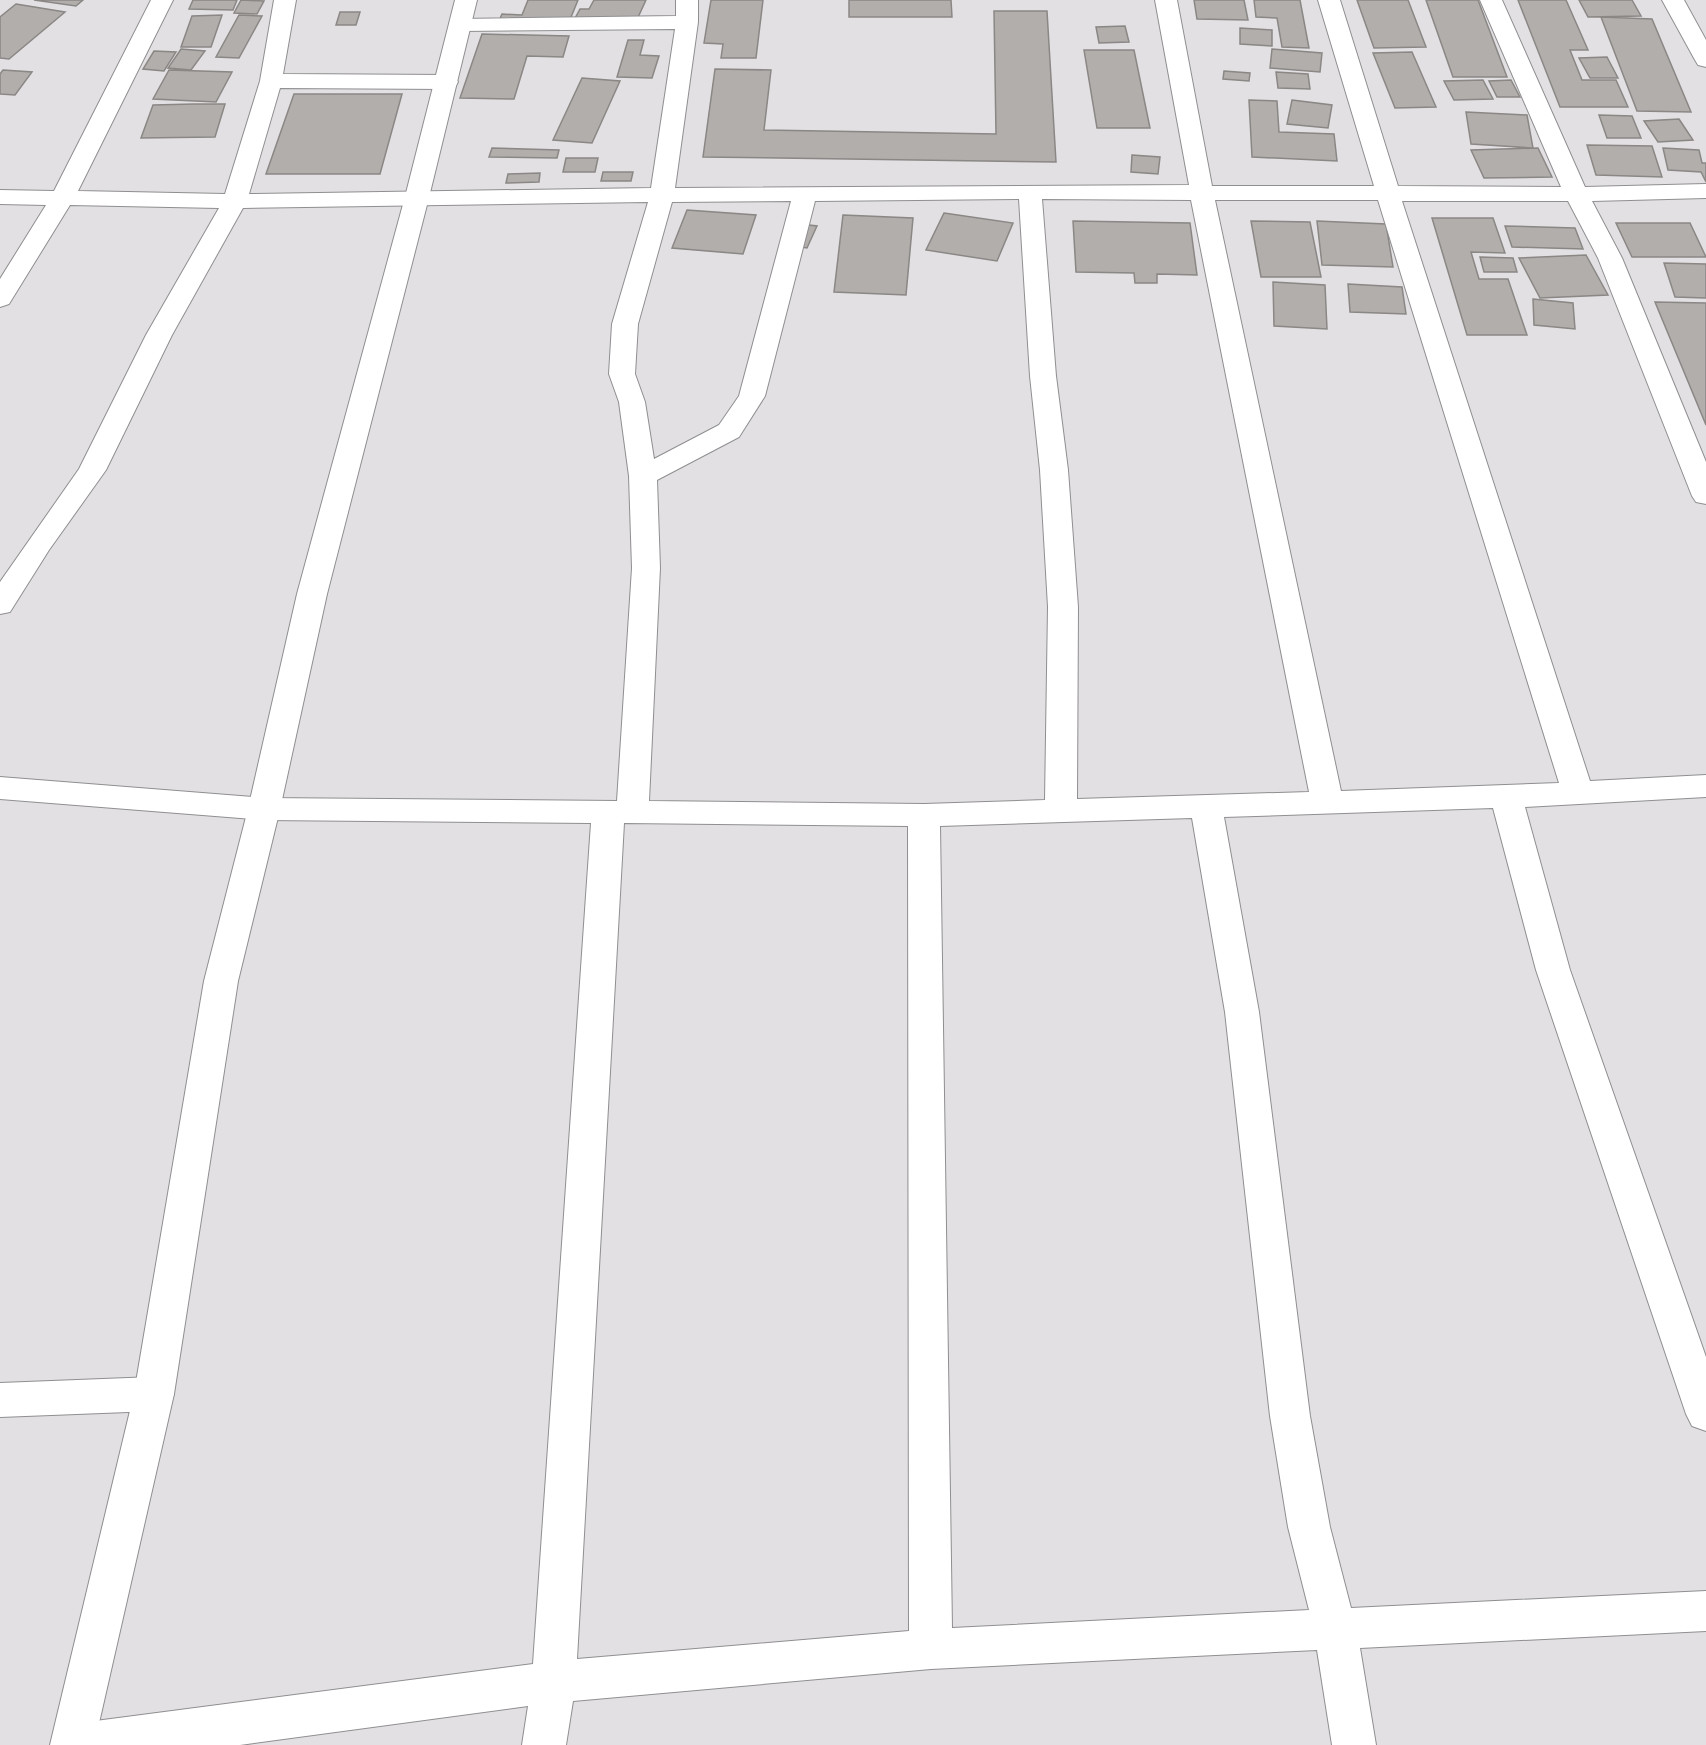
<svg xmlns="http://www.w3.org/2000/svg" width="1706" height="1745" font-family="Manrope,sans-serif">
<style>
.building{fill:#b1aeac;stroke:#8a8785;stroke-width:1.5}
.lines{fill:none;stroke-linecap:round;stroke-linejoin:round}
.minor-casing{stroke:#8f8e90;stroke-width:2}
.tertiary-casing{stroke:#8f8e90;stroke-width:2}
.minor{fill:#fff;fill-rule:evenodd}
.tertiary{fill:#fff;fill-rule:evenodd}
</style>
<rect width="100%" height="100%" fill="#e2e0e3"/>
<path class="building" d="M34,0H83L76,6Z
M193,0H237L233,10L189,9Z
M241,0L264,1L257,14L234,13Z
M528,0H578L567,27L498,23L502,14L522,15Z
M594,0H646L634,26L573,22L580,9H589Z
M711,0H763L756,58H721L723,44L704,43Z
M849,0H951L952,17H849Z
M1194,0H1244L1248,20L1197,19Z
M1254,0H1300L1309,48L1282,47L1277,18L1256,17Z
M1357,0H1408L1426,47L1374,48Z
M1426,0H1478L1507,77H1453Z
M1518,0H1566L1588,50H1570L1582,80H1616L1628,107H1560Z
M1579,0H1632L1641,16L1588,17Z
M16,4L65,12L9,59L0,58V17Z
M994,11H1047L1056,162L703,157L715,69L771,70L764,130L996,134Z
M340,12H360L356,25H336Z
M222,15L211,47H181L192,16Z
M239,15L262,16L239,58L216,57Z
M1601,17L1652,19L1691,112L1637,111Z
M1125,26L1129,42L1099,43L1096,27Z
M1240,28L1272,30V46L1240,44Z
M482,34L569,36L563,57L527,56L514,99L460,98Z
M628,40H644L640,55L659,56L652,78L617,77Z
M181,49L205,51L191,70L168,68Z
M1272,49L1322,53L1320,72L1270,68Z
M1084,50H1134L1150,128H1097Z
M154,51L176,52L164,71L143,69Z
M1412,52L1436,107L1395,108L1373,53Z
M1607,57L1618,78H1590L1579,58Z
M3,70L32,72L15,95L0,94V74Z
M169,70L232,72L216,102L153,99Z
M1224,71L1250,73L1249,81L1223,79Z
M1276,72L1308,74L1310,89L1278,88Z
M582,78L620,81L592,143L553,140Z
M1483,80L1493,99L1454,100L1444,81Z
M1511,80L1520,97H1497L1489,81Z
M294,94H402L380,174H266Z
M1249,100L1277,101L1279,132L1334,134L1337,161L1252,157Z
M1292,100L1332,105L1328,128L1287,124Z
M194,104H225L215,137L141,138L153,105Z
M1466,112L1527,115L1533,148L1471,144Z
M1599,115L1632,116L1641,138H1607Z
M1679,119L1693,140L1658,142L1644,121Z
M1587,145L1652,146L1662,177L1596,175Z
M492,148L559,150L557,158L489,157Z
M1538,148L1552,177L1484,178L1471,150Z
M1663,148L1699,150L1702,163H1706V182L1701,172L1668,170Z
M1132,155L1160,157L1158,174L1131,172Z
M566,158H598L595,172H563Z
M603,172H633L631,181H601Z
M540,173L539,182L506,183L508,174Z
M687,210L756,215L743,254L672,248Z
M944,213L1013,223L997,261L926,250Z
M843,215L913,218L906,295L834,292Z
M1432,218H1493L1505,253L1471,252L1479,279H1508L1527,335H1467Z
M1073,221L1190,223L1197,275L1157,274V283H1135L1134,273L1076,272Z
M1251,221L1310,222L1321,277H1261Z
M1317,221L1386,224L1393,267L1322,265Z
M791,223L817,226L807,248L781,244Z
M1616,223H1690L1706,257H1632Z
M1505,226L1575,228L1583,249L1512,247Z
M1586,255L1608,295L1540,298L1519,258Z
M1480,257L1513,258L1517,272H1484Z
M1664,263L1706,264V298L1675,297Z
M1273,282L1325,285L1327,329L1274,326Z
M1348,284L1402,287L1406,314L1350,312Z
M1533,299L1573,303L1575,329L1534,325Z
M1655,302L1706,303V425Z"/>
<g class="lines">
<defs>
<path id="minor" d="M151,0H173L78,191L225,194L260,81L274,0H296L283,74L447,75L455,77L458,82L455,87L447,89L280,88L249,194L651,188L675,29L460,31L452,30L449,25L452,20L460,19L676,16V0H698V22L675,188L1189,185L1155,0H1177L1212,186H1374L1318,0H1340L1398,186L1561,187L1480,0H1502L1585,187L1706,184V198L1592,201L1622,258L1706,462V504L1696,502L1692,496L1598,258L1568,201H1402L1590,781L1706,775V797L1525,807L1570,970L1706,1357V1431L1692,1426L1686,1414L1536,970L1493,808L1224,817L1259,1012L1310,1416L1330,1527L1351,1608L1706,1591V1631L1360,1648L1376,1745H1332L1317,1650L931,1669L573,1701L566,1745H522L528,1706L240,1745H58L64,1730L80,1723L533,1664L591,823L264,820L0,799V777L264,798L617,801L632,568L629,476L619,402L609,374L612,324L648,202L243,208L172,335L106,470L49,550L10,612L0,614V582L79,469L146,335L219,208L70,205L9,304L0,307V279L46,205L0,204V190L54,191ZM1019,199L1030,376L1040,470L1048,607L1045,800L924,804L649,801L660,568L657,480L739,437L765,396L815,201ZM1042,199L1191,200L1309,792L1077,799L1078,607L1068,470L1056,376ZM1215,200H1378L1559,783L1341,791ZM791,201L739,396L719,425L654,459L645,402L635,374L638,324L672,202ZM1192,818L1225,1012L1270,1416L1288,1527L1309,1610L952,1628L940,826ZM624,823L908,826L909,1631L577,1659Z
M1662,0H1684L1706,40V67L1698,65L1695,60Z
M154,1377L168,1382L174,1394L168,1406L154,1411L0,1417V1383Z"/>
<path id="tertiary" d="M455,0H477L429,197L327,594L280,809L238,981L174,1394L94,1745H50L134,1394L204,981L248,809L297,594L405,197Z"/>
</defs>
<use href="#minor" class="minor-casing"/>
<use href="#tertiary" class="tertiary-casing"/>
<use href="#minor" class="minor"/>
<use href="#tertiary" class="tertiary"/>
</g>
</svg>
